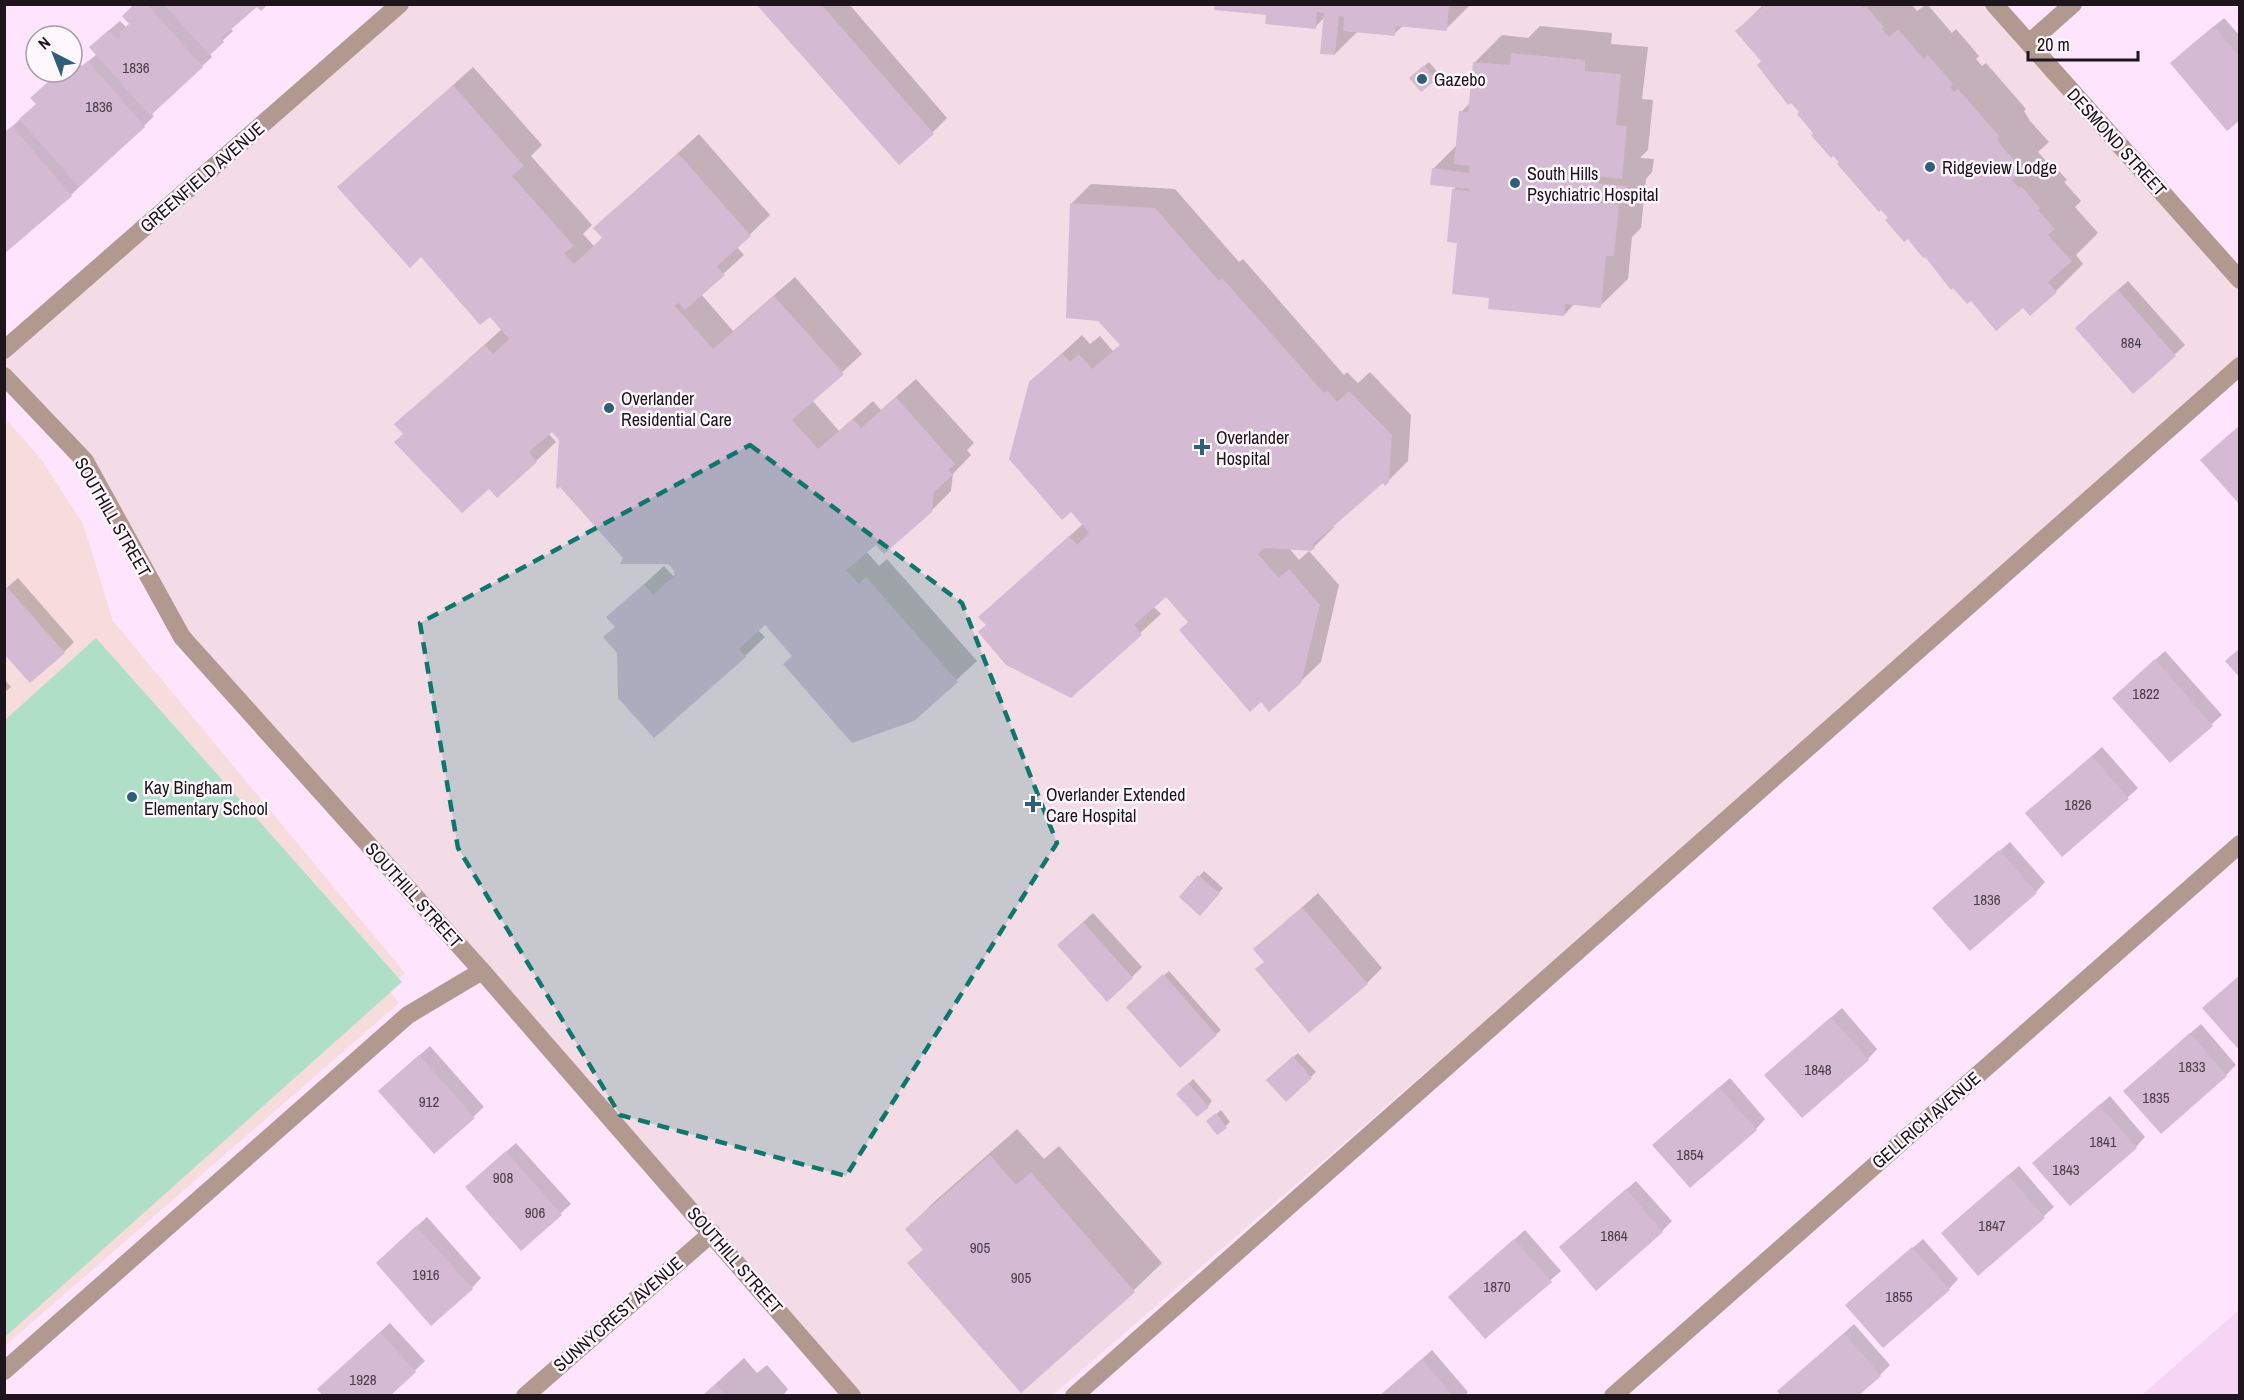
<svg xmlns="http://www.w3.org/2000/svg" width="2244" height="1400" font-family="'Archivo Narrow',sans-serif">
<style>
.built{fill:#f5d5f3}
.education{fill:#f7dcdc}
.medical{fill:#f4dce7}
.green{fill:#b0dfc8}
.shadow{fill:#0003}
.building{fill:#d4bad2}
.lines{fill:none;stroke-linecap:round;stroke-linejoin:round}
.lane{stroke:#b2998f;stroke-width:18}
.street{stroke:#b2998f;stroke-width:18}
.marked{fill:#0f766e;fill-opacity:0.2;stroke:#0f766e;stroke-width:4.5;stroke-dasharray:12 8;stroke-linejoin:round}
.poi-dot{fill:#2f5e7d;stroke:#fef8fd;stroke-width:2}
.labels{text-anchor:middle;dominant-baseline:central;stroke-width:5;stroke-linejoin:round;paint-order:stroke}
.number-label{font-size:15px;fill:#4b3e4a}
.poi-label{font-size:18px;fill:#1d141c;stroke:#fef8fd;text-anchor:start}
.street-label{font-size:18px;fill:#1d141c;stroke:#fef8fd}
</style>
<rect width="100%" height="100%" fill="#fee4fc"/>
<path class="built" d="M2239,1310V1395H2142Z"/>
<path class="education" d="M4,417L41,459L83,524L113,621L405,973L388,989L399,1003L5,1346Z"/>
<path class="medical" d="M397,4L1994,5L2240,280V366L1052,1396L852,1395L182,637L85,461L5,376L4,350Z"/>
<path class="green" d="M96,638L402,982L5,1337V720Z"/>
<path class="shadow" d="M136,4H265L257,5L230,28L233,31L209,53L212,57L151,113L154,116L144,126L71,195L4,252V130L6,132L37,104L60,72H72V62L75,59L82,66L97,54L101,37L120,21L126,27L131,23Z
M758,4H849L947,118L932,133Z
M1216,4H1471L1446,29L1404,25L1394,34L1358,31L1335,54L1325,17L1315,27L1268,14Z
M1764,4H1911L1917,11L1927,4L1952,33L1956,29L1979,56L1976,59L1982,66L1986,63L2026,109L2024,111L2030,121L2049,142L2038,152L2047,162L2049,160L2067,180L2064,182L2081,201L2075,207L2098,233L2076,255L2083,264L2056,291L2023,305L1971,299L1890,218L1841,162L1815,133L1763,61L1737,31Z
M2224,18L2240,36V119L2182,53Z
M1540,26L1612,33L1611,44L1648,47L1642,99L1653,100L1648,150L1640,158L1654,159L1652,172L1646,179L1641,228L1632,237L1628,279L1600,306L1575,303L1564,315L1490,297L1459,242L1453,190L1457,186L1433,169L1458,144L1461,112L1470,103L1475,62L1502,35L1528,38Z
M1429,62L1439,74L1435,79L1416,73Z
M473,67L542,145L531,156L592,225L583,234L594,246L603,237L595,228L699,134L770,215L737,247L744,255L701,294L733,331L795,277L862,354L812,400L839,431L873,401L881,410L916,379L974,443L967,450L971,455L953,474L951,491L931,511L876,543L866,551L879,566L887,559L977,661L913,720L794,655L766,623L758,630L765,637L745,656L616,626L608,617L664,566L673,576L676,574L669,562L625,558L560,484L561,440L552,430L548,433L556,442L536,461L489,487L405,434L396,424L502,329L490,315L421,255L340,187Z
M1091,184L1175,189L1239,262L1243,259L1344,375L1347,372L1358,383L1370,372L1411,415L1408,461L1385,484L1383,481L1332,525L1334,527L1311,550L1289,548L1299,560L1309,551L1339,585L1321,662L1300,682L1189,621L1166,594L1153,606L1161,614L1071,696L980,617L1083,524L1030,383L1082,335L1090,344L1100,336L1113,351L1121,344L1071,204Z
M2128,281L2185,345L2133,392L2086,318Z
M18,578L74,642L64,652L4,590Z
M2165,651L2222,715L2170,761L2124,688Z
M4,679L11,687L4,693Z
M2102,747L2138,788L2063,855L2037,804Z
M2010,842L2045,882L2036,892L1944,899Z
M1204,871L1223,888L1205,909L1181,897Z
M1318,893L1382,968L1367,983L1265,961L1255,949Z
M1093,913L1142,967L1132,977L1068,936Z
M1169,971L1221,1030L1180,1066L1132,1003Z
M1842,1008L1877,1049L1868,1059L1776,1065Z
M2201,1024L2236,1065L2226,1075L2135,1081Z
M430,1046L484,1107L434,1152L390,1081Z
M1298,1053L1316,1072L1286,1100L1268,1080Z
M1730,1078L1765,1119L1756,1129L1664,1135Z
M1193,1079L1212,1101L1208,1106L1178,1094Z
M2110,1096L2145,1137L2136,1147L2044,1153Z
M1221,1110L1230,1122L1218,1133L1213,1117Z
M1017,1129L1044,1159L1059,1146L1162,1263L1134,1290L1022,1390L909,1263L924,1249L907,1229L934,1202Z
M516,1143L571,1204L521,1249L476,1178Z
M2019,1166L2054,1207L1979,1274L1953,1223Z
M1636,1181L1672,1221L1662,1231L1571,1237Z
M427,1217L481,1278L472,1288L387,1253Z
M1525,1230L1561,1271L1485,1337L1450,1297Z
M1923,1239L1958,1279L1949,1289L1857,1295Z
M390,1323L425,1361L388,1396L329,1379Z
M1854,1324L1890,1365L1880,1375L1856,1396L1779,1391Z
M1432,1350L1468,1392L1464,1396H1380Z
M744,1358L757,1373L767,1365L788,1389L784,1394L786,1396H702Z"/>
<path class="building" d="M134,4H147L203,67L150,116L89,47L109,30L117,39L121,36L118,33L129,24L122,16Z
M163,4H268L261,11L257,7L221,38L224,42L210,55Z
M756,4H821L934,134L899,165Z
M1215,4H1449L1447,31L1396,26L1395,36L1343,31L1344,17L1339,16L1335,55L1320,54L1324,13L1317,12L1316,29L1265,24L1266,15L1214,10Z
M1766,4H1860L1864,8L1866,6L1884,27L1882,29L1889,37L1898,29L1924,59L1928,55L1953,84L1950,87L1954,92L1958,89L2000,137L1997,139L2003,148L2023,170L2012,180L2019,188L2021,186L2040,208L2038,210L2055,229L2048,235L2072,261L2048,282L2057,292L2030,316L2023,308L1996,331L1971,301L1967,304L1953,288L1951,290L1925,257L1923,258L1908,239L1904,242L1885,220L1888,218L1881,210L1879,212L1837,164L1839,162L1833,156L1831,158L1811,135L1813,133L1797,114L1799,112L1791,103L1788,105L1757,65L1761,61L1735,31Z
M2214,26L2240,57V120L2227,131L2170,63Z
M1511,53L1585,60V71L1621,74L1616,125L1627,126L1622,179L1587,175L1586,182L1627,186L1626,201L1585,197L1584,201L1619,205L1614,256H1606L1601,308L1565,304L1564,316L1488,309L1489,298L1452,294L1457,243L1447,242L1452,189L1469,191V189L1430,185L1432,168L1469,173L1470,166L1454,164L1459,111L1468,112L1473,62L1510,65Z
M88,61L145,127L79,187L19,119L36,104L30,98L59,72H68L71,75Z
M1424,65L1436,80L1421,92L1409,78Z
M453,85L524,166L512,176L574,246L564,253L574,264L602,238L593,228L678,153L751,236L717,266L725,275L685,310L679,303L675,306L713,349L774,296L844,374L792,420L818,449L853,419L861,428L896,397L955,464L948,470L953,475L934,492L932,512L884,554L876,545L846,570L859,584L866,577L958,682L914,721L852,743L783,664L792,656L765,625L739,649L746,657L654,738L618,698L617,653L603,637L615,627L606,617L644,584L653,595L675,575L673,572H675L668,564H620L623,558L560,487L558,489L556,487L559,440L552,432L529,452L537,462L497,498L489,489L462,513L394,442L403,434L394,424L485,345L493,354L509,339L490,317L480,325L421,257L410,268L337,187Z
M12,126L72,196L4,254V133Z
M1070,203L1155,208L1219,281L1222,278L1324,393L1327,390L1337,402L1349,391L1392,435L1389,482L1385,486L1383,483L1312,545L1315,548L1311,551L1265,548L1258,554L1279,578L1289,569L1320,605L1301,683L1269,712L1261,702L1250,712L1179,630L1188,622L1166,597L1134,625L1142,635L1071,698L1006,665L978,632L986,625L978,617L1069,536L1077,545L1089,533L1071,512L1062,520L1009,459L1029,382L1062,353L1070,362L1079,354L1092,369L1120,345L1098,321L1066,318Z
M2118,290L2176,356L2133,394L2075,328Z
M2240,425V505L2200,460Z
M7,587L65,653L30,683L4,654V589Z
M2240,648V678L2225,661Z
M2155,659L2213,726L2170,763L2112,698Z
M2092,756L2129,799L2062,857L2025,813Z
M1999,850L2037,893L1970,951L1932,908Z
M1198,875L1220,893L1200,916L1179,897Z
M1302,907L1368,984L1309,1033L1255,969L1264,962L1253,949Z
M1083,922L1133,978L1107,1002L1057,945Z
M1163,974L1217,1035L1180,1068L1126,1007Z
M2240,975V1051L2202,1008Z
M1831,1017L1869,1060L1802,1118L1764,1075Z
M2190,1033L2227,1076L2161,1134L2123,1091Z
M419,1055L475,1118L434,1154L378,1091Z
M1293,1056L1312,1078L1286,1102L1266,1080Z
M1188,1083L1209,1107L1197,1117L1176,1094Z
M1719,1087L1757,1130L1690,1188L1652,1145Z
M2099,1105L2137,1148L2070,1206L2032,1163Z
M1216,1113L1227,1128L1217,1135L1206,1121Z
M506,1151L562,1215L521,1251L465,1187Z
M990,1155L1016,1185L1031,1172L1135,1292L1021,1393L907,1263L923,1250L905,1229Z
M2008,1175L2045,1218L1978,1276L1941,1233Z
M1626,1189L1663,1232L1596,1291L1559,1247Z
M416,1226L473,1289L431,1326L376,1263Z
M1514,1239L1552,1282L1485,1339L1448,1297Z
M1912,1247L1950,1290L1883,1348L1845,1305Z
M380,1332L416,1372L390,1396H323L317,1389Z
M1844,1333L1881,1376L1858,1396H1781L1777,1391Z
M1422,1359L1453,1396H1379Z
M716,1384L726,1396H702Z"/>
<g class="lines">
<path class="lane" d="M4,1371L408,1015L482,971
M1074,1396L2240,366"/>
<path class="street" d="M1994,4L2240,280
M2029,43L2073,4
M4,350L400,4
M4,376L85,461L182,637L482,971L852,1396
M525,1396L712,1233
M1613,1396L2240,844"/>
</g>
<path class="marked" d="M750,445L962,603L1057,843L846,1176L620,1115L458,848L420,623Z"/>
<g class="poi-dot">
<circle cx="1422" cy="79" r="6"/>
<circle cx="1930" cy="167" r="6"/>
<circle cx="1515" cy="183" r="6"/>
<circle cx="609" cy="408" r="6"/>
<path d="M1199 438h6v6h6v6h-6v6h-6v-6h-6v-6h6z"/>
<circle cx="132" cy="797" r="6"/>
<path d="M1030 795h6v6h6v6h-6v6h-6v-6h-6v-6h6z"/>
</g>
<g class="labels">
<g class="number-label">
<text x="136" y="67">1836</text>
<text x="99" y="106">1836</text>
<text x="2131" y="342">884</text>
<text x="2146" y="693">1822</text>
<text x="2078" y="804">1826</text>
<text x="1987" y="899">1836</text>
<text x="2192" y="1066">1833</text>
<text x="1818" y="1069">1848</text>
<text x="2156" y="1097">1835</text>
<text x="429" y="1101">912</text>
<text x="2103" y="1141">1841</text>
<text x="1690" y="1154">1854</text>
<text x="2066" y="1169">1843</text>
<text x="503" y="1177">908</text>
<text x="535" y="1212">906</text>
<text x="1992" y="1225">1847</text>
<text x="1614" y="1235">1864</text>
<text x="980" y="1247">905</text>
<text x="426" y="1274">1916</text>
<text x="1021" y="1277">905</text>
<text x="1497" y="1286">1870</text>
<text x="1899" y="1296">1855</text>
<text x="363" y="1379">1928</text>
</g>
<g class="poi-label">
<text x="1434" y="79">Gazebo</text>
<text x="1942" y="167">Ridgeview Lodge</text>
<text x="1527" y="173">South Hills<tspan x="1527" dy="21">Psychiatric Hospital</tspan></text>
<text x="621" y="398">Overlander<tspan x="621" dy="21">Residential Care</tspan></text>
<text x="1216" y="437">Overlander<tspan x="1216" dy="21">Hospital</tspan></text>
<text x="144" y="787">Kay Bingham<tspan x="144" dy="21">Elementary School</tspan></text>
<text x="1046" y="794">Overlander Extended<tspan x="1046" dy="21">Care Hospital</tspan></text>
</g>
<g class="street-label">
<text transform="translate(2117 142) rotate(48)">DESMOND STREET</text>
<text transform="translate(202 177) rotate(-41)">GREENFIELD AVENUE</text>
<text transform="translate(113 517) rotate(60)">SOUTHILL STREET</text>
<text transform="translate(414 895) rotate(48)">SOUTHILL STREET</text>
<text transform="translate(1926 1120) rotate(-41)">GELLRICH AVENUE</text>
<text transform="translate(735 1260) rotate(49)">SOUTHILL STREET</text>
<text transform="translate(618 1314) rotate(-41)">SUNNYCREST AVENUE</text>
</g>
</g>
<rect width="2244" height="1400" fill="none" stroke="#1d141c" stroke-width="12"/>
<g transform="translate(54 54) rotate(318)"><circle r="28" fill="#fef8fd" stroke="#a49da3" stroke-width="1.5"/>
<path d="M0-4.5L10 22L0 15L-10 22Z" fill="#2f5e7d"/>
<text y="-9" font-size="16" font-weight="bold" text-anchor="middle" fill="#1d141c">N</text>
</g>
<path d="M2028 51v9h110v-9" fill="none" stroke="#1d141c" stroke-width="3"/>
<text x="2037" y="51" font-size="18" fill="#1d141c" stroke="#fef8fd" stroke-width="4.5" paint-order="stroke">20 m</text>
</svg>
